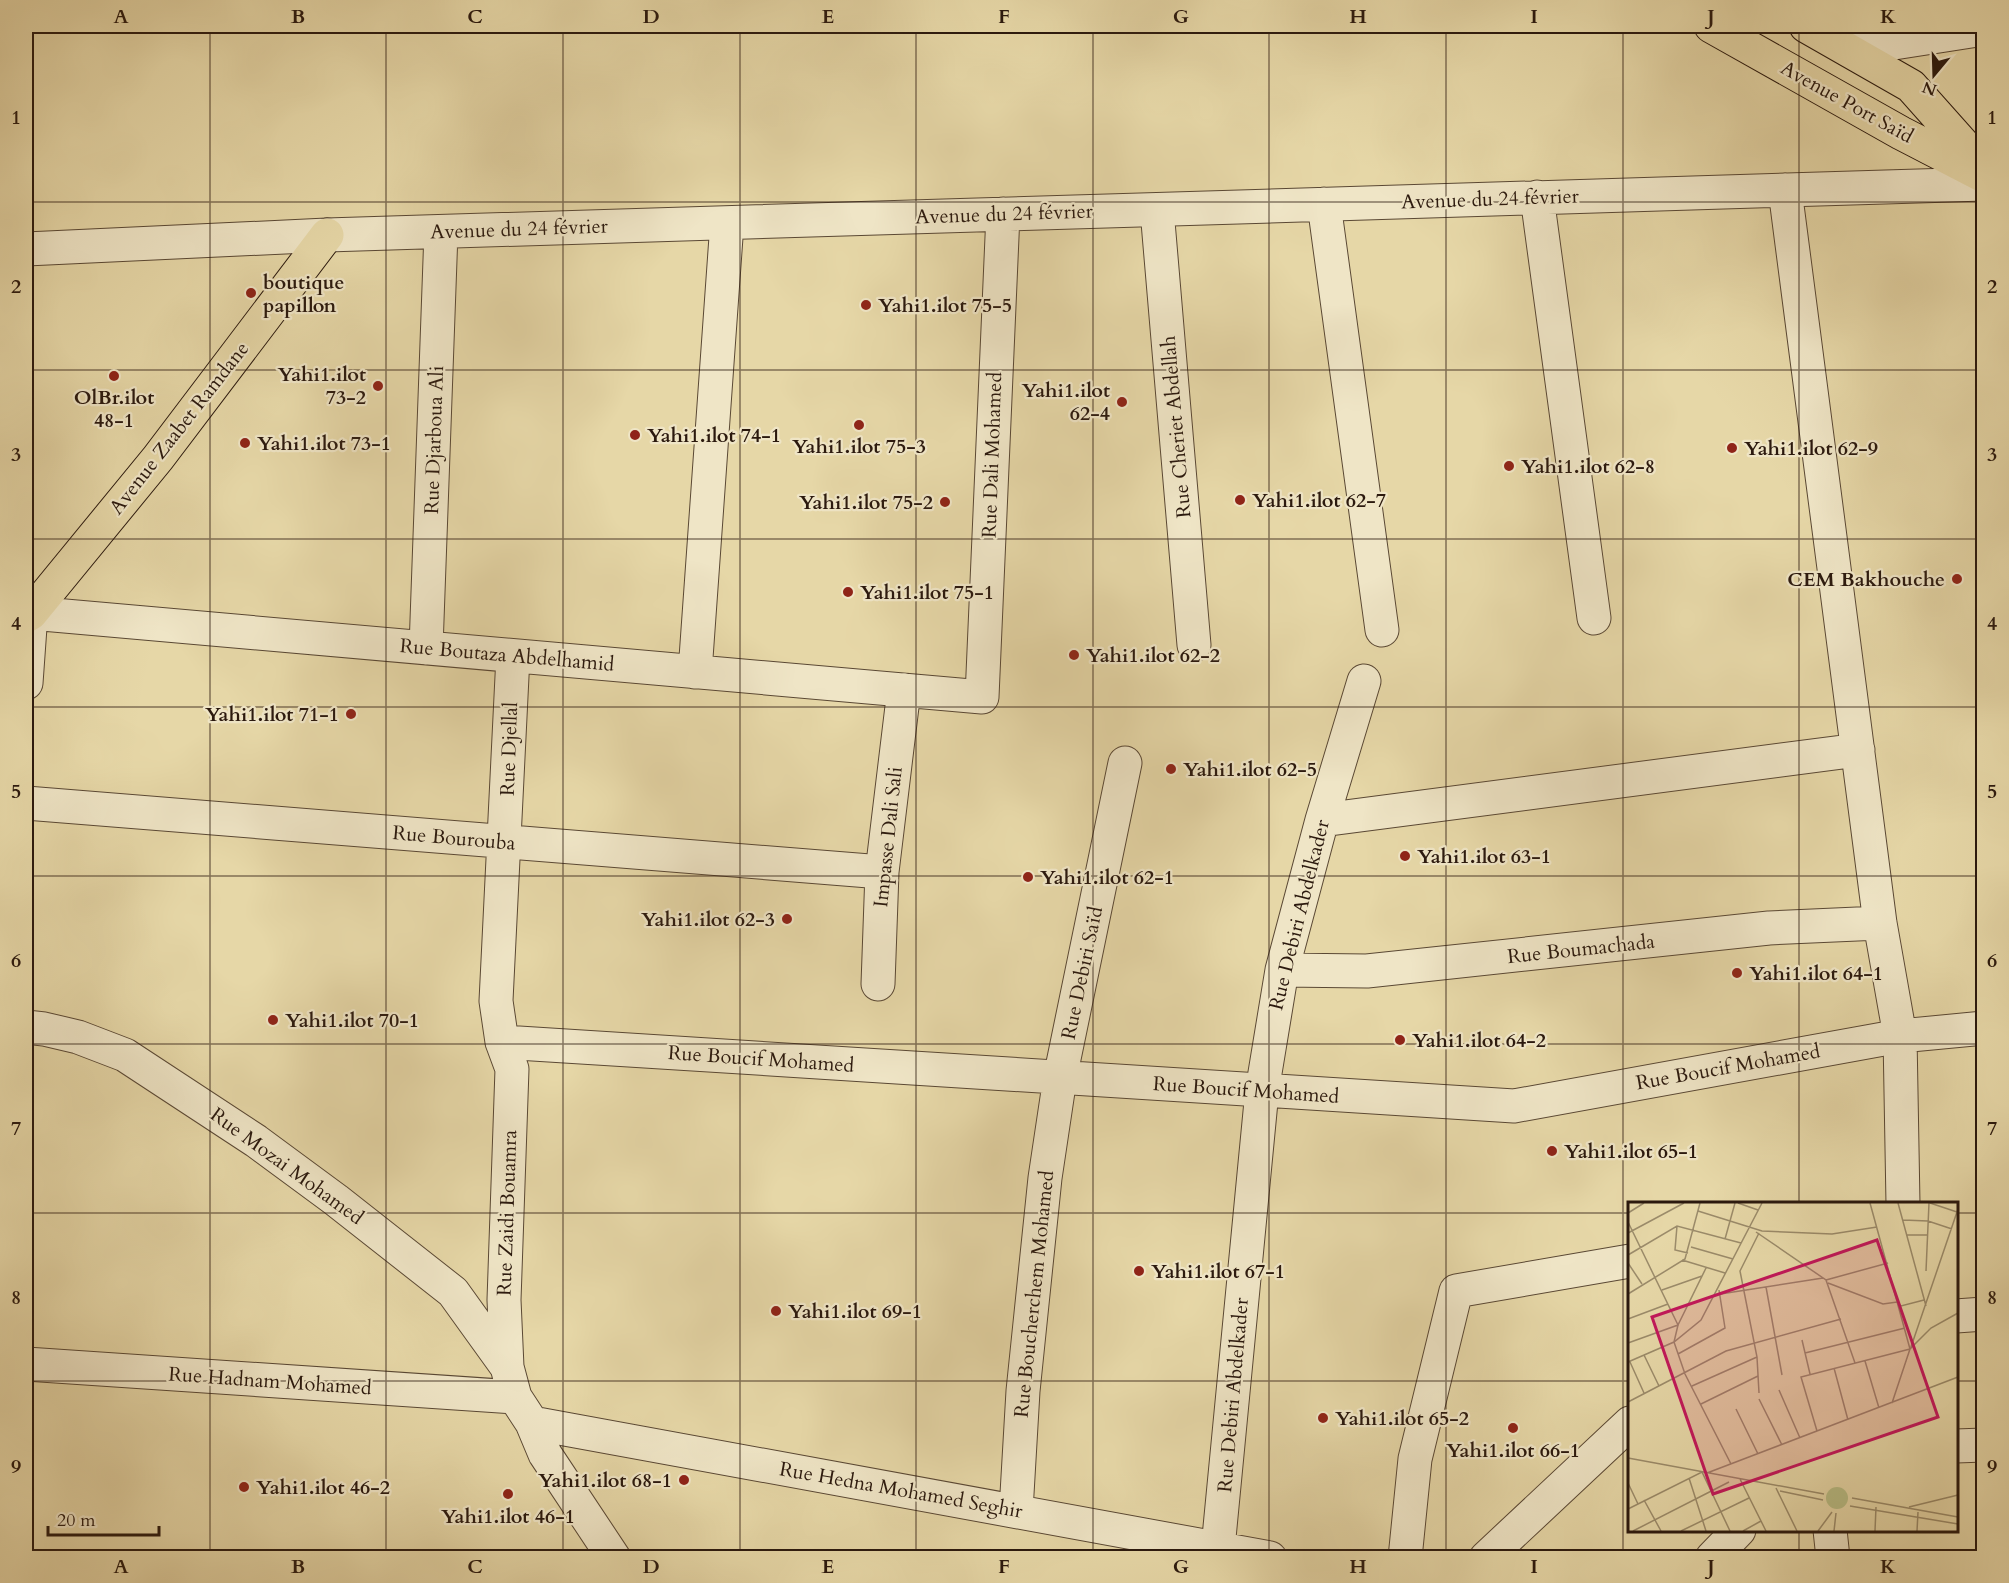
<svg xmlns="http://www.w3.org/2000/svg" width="2009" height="1583" font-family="Cardo,serif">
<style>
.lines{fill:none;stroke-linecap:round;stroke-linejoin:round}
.minor-casing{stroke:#5a4834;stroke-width:35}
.major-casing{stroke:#2b190e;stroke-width:35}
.minor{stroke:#efe5c6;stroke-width:33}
.major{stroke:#e6d7a7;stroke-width:33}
.grid{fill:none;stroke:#2b190e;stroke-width:1.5;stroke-opacity:0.55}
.poi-dot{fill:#8f2418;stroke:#efe5c6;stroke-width:2}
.labels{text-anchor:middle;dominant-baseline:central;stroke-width:4.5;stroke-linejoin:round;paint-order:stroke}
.street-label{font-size:20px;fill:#2b190e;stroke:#efe5c6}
.poi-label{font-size:20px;font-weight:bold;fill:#2b190e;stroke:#efe5c6;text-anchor:start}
.inset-road{fill:none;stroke:#9b8b6a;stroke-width:1.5}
.view{fill:#c2185b;fill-opacity:0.15;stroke:#c2185b;stroke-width:3}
.inset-edge{fill:none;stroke:#2b190e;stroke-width:3}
.neatline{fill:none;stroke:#2b190e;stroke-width:2}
.grid-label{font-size:20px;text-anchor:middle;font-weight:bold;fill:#2b190e}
</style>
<rect width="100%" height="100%" fill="#e6d7a7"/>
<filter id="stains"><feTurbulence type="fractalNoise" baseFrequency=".00333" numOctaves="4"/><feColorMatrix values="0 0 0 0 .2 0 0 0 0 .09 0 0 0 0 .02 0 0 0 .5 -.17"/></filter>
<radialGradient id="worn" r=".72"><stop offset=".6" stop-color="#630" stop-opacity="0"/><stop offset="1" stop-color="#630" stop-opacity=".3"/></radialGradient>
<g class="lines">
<defs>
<path id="minor" d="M1849,50L1984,29
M1785,190L1880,923L1900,1036L1903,1204
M1537,197L1594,618
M1324,204L1382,630
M1157,210L1194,645
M26,249L327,235L1984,184
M31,613L982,697L1003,214
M426,648L441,232
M513,656L496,1001L502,1042L512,1069L504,1300L507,1367L515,1397L532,1423L545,1454L614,1558
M695,672L727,223
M26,683L31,613
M26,803L882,872
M1322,820L1858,750
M1282,970L1367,971L1769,928L1880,923
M878,984L882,872L904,690
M26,1027L44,1029L78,1037L125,1055L256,1141L336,1200L453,1292L507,1367
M502,1042L1514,1106L1900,1036L1984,1028
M1956,1316L1984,1314
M26,1364L515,1397
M532,1423L1270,1558
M1956,1446L1984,1445
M1016,1511L1023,1391L1045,1178L1060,1078L1125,763
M1830,1530L1833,1558
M1216,1558L1218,1548L1262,1091L1282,970L1322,820L1364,681
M1405,1558L1415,1459L1456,1291L1630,1261
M1486,1558L1630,1423
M1712,1558L1739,1530"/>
<path id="major" d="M1711,26L1901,133L1984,176
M1806,26L1911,86L1984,168
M26,616L31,613L158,458L327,235"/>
</defs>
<use href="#minor" class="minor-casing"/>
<use href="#major" class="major-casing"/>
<use href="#minor" class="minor"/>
<use href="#major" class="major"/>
</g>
<path class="grid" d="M210,26V1558M386,26V1558M563,26V1558M740,26V1558M916,26V1558M1093,26V1558M1269,26V1558M1446,26V1558M1623,26V1558M1799,26V1204M26,202H1984M26,370H1984M26,539H1984M26,707H1984M26,876H1984M26,1044H1984M26,1213H1630M1956,1213H1984M26,1381H1630M1956,1381H1984M1799,1530V1558"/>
<g class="poi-dot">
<circle cx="251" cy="293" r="6"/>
<circle cx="866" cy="305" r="6"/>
<circle cx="114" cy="376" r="6"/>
<circle cx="378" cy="386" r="6"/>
<circle cx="1122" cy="402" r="6"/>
<circle cx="859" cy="425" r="6"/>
<circle cx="635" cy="435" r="6"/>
<circle cx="245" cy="443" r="6"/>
<circle cx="1732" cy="448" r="6"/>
<circle cx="1509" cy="466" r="6"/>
<circle cx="1240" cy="500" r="6"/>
<circle cx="945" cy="502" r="6"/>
<circle cx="1957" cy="579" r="6"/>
<circle cx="848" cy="592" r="6"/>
<circle cx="1074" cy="655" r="6"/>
<circle cx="351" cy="714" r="6"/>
<circle cx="1171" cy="769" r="6"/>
<circle cx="1405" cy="856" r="6"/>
<circle cx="1028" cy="877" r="6"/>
<circle cx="787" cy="919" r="6"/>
<circle cx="1737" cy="973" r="6"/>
<circle cx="273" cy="1020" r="6"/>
<circle cx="1400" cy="1040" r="6"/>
<circle cx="1552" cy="1151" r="6"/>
<circle cx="1139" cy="1271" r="6"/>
<circle cx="776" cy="1311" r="6"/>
<circle cx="1323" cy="1418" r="6"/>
<circle cx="1513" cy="1428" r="6"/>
<circle cx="684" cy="1480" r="6"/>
<circle cx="244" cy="1487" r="6"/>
<circle cx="508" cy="1494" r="6"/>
</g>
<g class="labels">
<g class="street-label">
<text transform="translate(1847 102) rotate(29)">Avenue Port Saïd</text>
<text transform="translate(1490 199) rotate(-2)">Avenue du 24 février</text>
<text transform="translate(1004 214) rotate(-2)">Avenue du 24 février</text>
<text transform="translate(519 229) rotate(-2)">Avenue du 24 février</text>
<text transform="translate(1176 427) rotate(-95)">Rue Cheriet Abdellah</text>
<text transform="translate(179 428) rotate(-52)">Avenue Zaabet Ramdane</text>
<text transform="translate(434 440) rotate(-88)">Rue Djarboua Ali</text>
<text transform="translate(992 455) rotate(-88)">Rue Dali Mohamed</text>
<text transform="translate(507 655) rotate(5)">Rue Boutaza Abdelhamid</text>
<text transform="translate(509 749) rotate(-88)">Rue Djellal</text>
<text transform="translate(888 837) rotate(-84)">Impasse Dali Sali</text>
<text transform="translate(454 838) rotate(5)">Rue Bourouba</text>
<text transform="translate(1299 915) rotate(-76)">Rue Debiri Abdelkader</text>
<text transform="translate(1581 949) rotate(-6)">Rue Boumachada</text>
<text transform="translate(1082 973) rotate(-78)">Rue Debiri Saïd</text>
<text transform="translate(761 1059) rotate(4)">Rue Boucif Mohamed</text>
<text transform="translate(1728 1067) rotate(-10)">Rue Boucif Mohamed</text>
<text transform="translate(1246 1090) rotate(4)">Rue Boucif Mohamed</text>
<text transform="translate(287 1166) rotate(36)">Rue Mozai Mohamed</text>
<text transform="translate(507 1213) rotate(-88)">Rue Zaidi Bouamra</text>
<text transform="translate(1034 1294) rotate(-84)">Rue Boucherchem Mohamed</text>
<text transform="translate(270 1381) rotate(4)">Rue Hadnam Mohamed</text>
<text transform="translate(1233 1395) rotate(-85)">Rue Debiri Abdelkader</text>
<text transform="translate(901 1490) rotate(10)">Rue Hedna Mohamed Seghir</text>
</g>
<g class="poi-label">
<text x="263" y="282">boutique<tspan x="263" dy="23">papillon</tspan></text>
<text x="878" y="305">Yahi1.ilot 75-5</text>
<text x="366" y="374" text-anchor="end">Yahi1.ilot<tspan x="366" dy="23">73-2</tspan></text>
<text x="1110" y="390" text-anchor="end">Yahi1.ilot<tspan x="1110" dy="23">62-4</tspan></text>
<text x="114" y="397" text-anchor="middle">OlBr.ilot<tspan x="114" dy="23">48-1</tspan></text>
<text x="647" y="435">Yahi1.ilot 74-1</text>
<text x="257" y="443">Yahi1.ilot 73-1</text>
<text x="859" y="446" text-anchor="middle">Yahi1.ilot 75-3</text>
<text x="1744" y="448">Yahi1.ilot 62-9</text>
<text x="1521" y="466">Yahi1.ilot 62-8</text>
<text x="1252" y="500">Yahi1.ilot 62-7</text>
<text x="933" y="502" text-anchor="end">Yahi1.ilot 75-2</text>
<text x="1945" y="579" text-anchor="end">CEM Bakhouche</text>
<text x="860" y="592">Yahi1.ilot 75-1</text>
<text x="1086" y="655">Yahi1.ilot 62-2</text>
<text x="339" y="714" text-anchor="end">Yahi1.ilot 71-1</text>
<text x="1183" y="769">Yahi1.ilot 62-5</text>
<text x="1417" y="856">Yahi1.ilot 63-1</text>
<text x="1040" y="877">Yahi1.ilot 62-1</text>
<text x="775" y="919" text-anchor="end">Yahi1.ilot 62-3</text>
<text x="1749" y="973">Yahi1.ilot 64-1</text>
<text x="285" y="1020">Yahi1.ilot 70-1</text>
<text x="1412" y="1040">Yahi1.ilot 64-2</text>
<text x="1564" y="1151">Yahi1.ilot 65-1</text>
<text x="1151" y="1271">Yahi1.ilot 67-1</text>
<text x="788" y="1311">Yahi1.ilot 69-1</text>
<text x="1335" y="1418">Yahi1.ilot 65-2</text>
<text x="1513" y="1450" text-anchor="middle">Yahi1.ilot 66-1</text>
<text x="672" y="1480" text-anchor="end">Yahi1.ilot 68-1</text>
<text x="256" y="1487">Yahi1.ilot 46-2</text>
<text x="508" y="1516" text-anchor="middle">Yahi1.ilot 46-1</text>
</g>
</g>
<g transform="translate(1628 1202)">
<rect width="330" height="330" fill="#e6d7a7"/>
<path d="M198 296a11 11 0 1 1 22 0a11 11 0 1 1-22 0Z" fill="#b8bd85"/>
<path class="inset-road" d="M110,1L130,8M242,1L282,147M270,1L298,104M302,1L329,10M70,9L134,29L204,32L249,25M0,11L16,1M275,18L300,19L324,27M0,20L50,123L0,141M49,24L47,48L60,51M128,30L198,78L227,161M0,31L56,1M279,33H299M97,37L107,1M63,45L105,57M0,53L49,24L113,41M54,58L97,71M0,61L14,82M298,69L301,1M198,78L260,61M200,81L255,102L269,100L273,104L296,98M138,85L154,173M34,88L74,74M0,92L57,57L72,1M86,93L195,76M0,117L40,102M174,138L182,172M46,140L57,172L103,262M46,140L50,123L78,66M283,145L330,7M177,151L277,126M50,152L97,126L91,88M16,153L31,184M237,159L251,206M0,160L46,140L73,118L134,1M2,160L16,191M206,166L220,218M64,184L129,155M151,188L172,236M131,191L129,155L112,69L131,31M131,197L154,243M0,200L98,149L213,117M264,201L282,147L303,126L330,111M73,202L130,174M108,207L130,252M189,229L173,175L282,147M0,256L196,292M79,271L330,175M61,276L78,329M112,277L138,329M0,281L10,302M148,286L169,329M152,289L195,298M224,296L330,315M16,298L33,329M222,304L330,322M281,305L330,293M0,307L74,270L102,329M5,329L101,280M53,329L121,296M115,329L133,319M190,329L204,310M206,329L208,311M247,329L248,305M289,329L290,310"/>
<path class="view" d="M249,38L310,215L85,292L24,115Z"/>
<rect width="330" height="330" class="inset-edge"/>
</g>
<rect width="2009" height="1583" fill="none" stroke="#e6d7a7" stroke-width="66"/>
<g transform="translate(1934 75) rotate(199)" stroke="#efe5c6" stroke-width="4.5" paint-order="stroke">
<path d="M0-4.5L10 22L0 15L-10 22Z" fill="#2b190e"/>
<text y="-9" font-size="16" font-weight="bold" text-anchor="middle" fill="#2b190e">N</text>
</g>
<path d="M48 1526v9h111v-9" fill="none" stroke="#2b190e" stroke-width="3"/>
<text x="57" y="1526" font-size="18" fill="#2b190e" stroke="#efe5c6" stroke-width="4.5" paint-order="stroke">20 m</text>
<rect x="33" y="33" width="1943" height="1517" class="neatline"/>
<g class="grid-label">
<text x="121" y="23">A</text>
<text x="298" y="23">B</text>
<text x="475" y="23">C</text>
<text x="651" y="23">D</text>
<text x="828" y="23">E</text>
<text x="1004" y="23">F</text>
<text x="1181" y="23">G</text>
<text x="1358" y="23">H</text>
<text x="1534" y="23">I</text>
<text x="1711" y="23">J</text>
<text x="1888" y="23">K</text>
<text x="16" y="124">1</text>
<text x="1992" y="124">1</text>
<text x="16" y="293">2</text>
<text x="1992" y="293">2</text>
<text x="16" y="461">3</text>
<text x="1992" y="461">3</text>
<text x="16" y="630">4</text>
<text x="1992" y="630">4</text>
<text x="16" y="798">5</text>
<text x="1992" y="798">5</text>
<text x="16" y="967">6</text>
<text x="1992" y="967">6</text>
<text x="16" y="1135">7</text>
<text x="1992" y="1135">7</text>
<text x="16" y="1304">8</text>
<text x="1992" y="1304">8</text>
<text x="16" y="1473">9</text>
<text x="1992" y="1473">9</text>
<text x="121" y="1573">A</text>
<text x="298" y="1573">B</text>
<text x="475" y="1573">C</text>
<text x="651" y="1573">D</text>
<text x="828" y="1573">E</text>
<text x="1004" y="1573">F</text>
<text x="1181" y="1573">G</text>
<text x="1358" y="1573">H</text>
<text x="1534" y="1573">I</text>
<text x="1711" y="1573">J</text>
<text x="1888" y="1573">K</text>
</g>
<rect width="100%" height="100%" filter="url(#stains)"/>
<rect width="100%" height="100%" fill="url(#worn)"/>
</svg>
